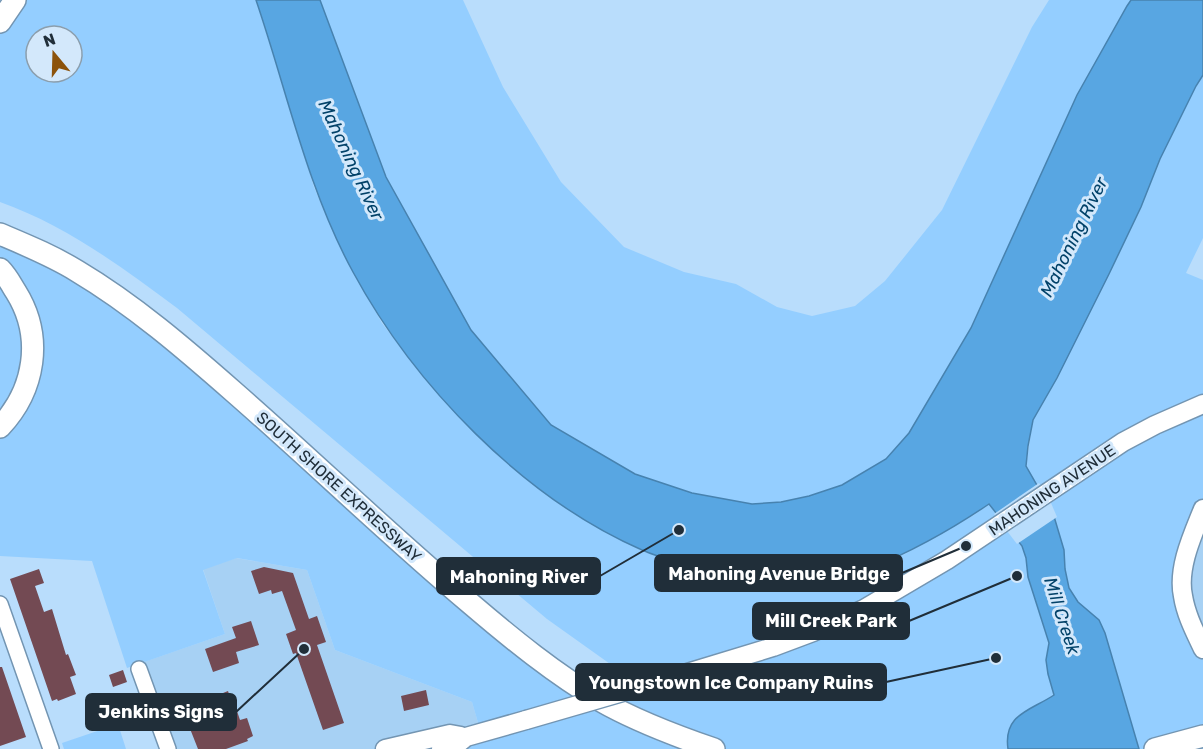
<svg xmlns="http://www.w3.org/2000/svg" width="1203" height="749" font-family="Rubik,sans-serif">
<style>
.built{fill:#a7d1f4}
.green{fill:#94ceff;fill-rule:evenodd}
.water{fill:#58a6e2;stroke:#4782af;stroke-width:1.5}
.pier{fill:#b9ddfc}
.building{fill:#734a53}
.lines{fill:none;stroke-linecap:round;stroke-linejoin:round}
.minor-casing{stroke:#7395b2;stroke-width:18}
.major-casing{stroke:#7395b2;stroke-width:21}
.highway-casing{stroke:#7395b2;stroke-width:24}
.minor{stroke:#fff;stroke-width:15}
.major{stroke:#fff;stroke-width:18}
.highway{stroke:#fff;stroke-width:21}
.major-bridge-casing{stroke:#7395b2;stroke-width:21;stroke-linecap:butt}
.major-bridge{stroke:#fff;stroke-width:18}
.labels{text-anchor:middle;dominant-baseline:central;stroke-width:6;stroke-linejoin:round;paint-order:stroke}
.street-label{font-size:16px;fill:#202e39;stroke:#d3e8fb}
.water-label{font-size:18px;font-style:italic;fill:#024269;stroke:#d3e8fb}
.leader{fill:none;stroke:#202e39;stroke-width:2}
.callout-dot{fill:#202e39;stroke:#d3e8fb;stroke-width:2}
.callout{fill:#202e39;stroke:#202e39;stroke-width:2}
.callout-label{font-size:18px;text-anchor:middle;font-weight:bold;fill:#fff}
</style>
<rect width="100%" height="100%" fill="#b9ddfc"/>
<path class="built" d="M1203,509V632L1182,594Z
M236,558L307,570L335,650L472,702L481,733L441,749H168L138,664L225,634L203,569Z"/>
<path class="green" d="M15,0H256L314,187L327,218L352,270L382,323L411,361L501,456L547,494L581,517L644,552L688,563L786,584L816,583L845,578L905,554L974,515L1009,490L1026,466L1033,420L1057,378L1109,274L1141,207L1160,159L1196,86L1203,75V238L1186,273L1203,280V509L1182,581L1203,632V749H441L481,733L472,702L335,650L307,570L237,558L203,570L225,634L127,668L92,561L0,556V234L78,272L598,699L641,686L547,619L177,308C122,267 65,225 0,202V22ZM36,36H72V72H36Z
M320,0H463L503,87L561,182L624,247L684,272L736,284L777,307L812,316L855,306L885,281L942,210L1032,27L1049,0H1131L1077,95L971,328L909,433L886,459L842,485L809,496L781,502L752,504L692,493L635,474L551,425L471,330L386,177Z
M118,724L126,749H64L62,743Z"/>
<path class="water" d="M256,0H320L386,177L471,330L551,425L635,474L692,493L752,504L781,502L809,496L842,485L886,459L909,433L971,328L1077,95L1127,6L1131,0H1203V75L1196,86L1160,159L1141,207L1109,274L1057,378L1033,420L1028,446L1026,466L1053,513L1064,550L1065,569L1069,588L1078,602L1099,620L1105,633L1139,749H1008C1003,714 1030,711 1054,695L1048,674L1046,660L1049,643L1028,577L1026,558L1022,546L989,504C952,529 913,551 871,568C862,572 851,577 841,579C824,582 805,585 788,584C769,583 749,576 730,572C701,566 669,562 642,550C523,498 414,385 353,272C307,188 287,91 256,0Z"/>
<path class="pier" d="M1039,483L1048,496L1057,517L1017,544L994,514Z"/>
<path class="building" d="M264,567L293,573L309,619L317,616L326,642L317,645L344,723L323,730L296,653L293,654L286,634L296,630L282,591L272,594L271,590L259,594L251,571Z
M39,569L44,583L35,586L44,612L52,609L66,655L68,654L76,675L70,677L76,694L58,701L57,699L52,701L10,579Z
M251,621L259,645L236,652L239,663L213,672L205,649L236,638L232,627Z
M0,667H2L26,737L0,746Z
M123,670L127,682L113,687L109,675Z
M426,690L429,705L404,711L401,696Z
M228,691L230,697L232,696L240,720L247,718L253,736L247,739L248,741L226,749H198L185,716L214,706L213,697Z"/>
<g class="lines">
<defs>
<path id="minor" d="M0,604L51,749
M139,669L168,749"/>
<path id="major" d="M1203,509C1193,534 1177,568 1183,596C1186,615 1195,632 1203,649
M664,680L773,647L813,632L864,609L947,560L1123,442L1155,425L1203,404
M385,749L450,734L461,736
M441,749L455,746L466,737L526,720"/>
<path id="highway" d="M0,22L15,0
M0,234C26,245 53,256 77,271C134,305 185,349 235,393C314,462 390,536 471,604C512,639 555,674 601,701C636,721 676,736 714,749
M0,269C7,276 11,284 16,292C44,337 35,390 0,427
M1155,749L1203,736"/>
</defs>
<use href="#minor" class="minor-casing"/>
<use href="#major" class="major-casing"/>
<use href="#highway" class="highway-casing"/>
<use href="#minor" class="minor"/>
<use href="#major" class="major"/>
<use href="#highway" class="highway"/>
<defs>
<path id="major-bridge" d="M526,720L664,680"/>
</defs>
<use href="#major-bridge" class="major-bridge-casing"/>
<use href="#major-bridge" class="major-bridge"/>
</g>
<g class="labels">
<g class="street-label">
<text transform="translate(339 487) rotate(42)">SOUTH SHORE EXPRESSWAY</text>
<text transform="translate(1052 490) rotate(-34)">MAHONING AVENUE</text>
</g>
<g class="water-label">
<text transform="translate(351 160) rotate(65)">Mahoning River</text>
<text transform="translate(1074 237) rotate(-64)">Mahoning River</text>
<text transform="translate(1062 616) rotate(72)">Mill Creek</text>
</g>
</g>
<path class="leader" d="M966 546L902 573M679 530L600 576M1017 576L909 621M996 658L886 682M304 649L236 712"/>
<g class="callout-dot">
<circle cx="966" cy="546" r="6"/>
<circle cx="679" cy="530" r="6"/>
<circle cx="1017" cy="576" r="6"/>
<circle cx="996" cy="658" r="6"/>
<circle cx="304" cy="649" r="6"/>
</g>
<g class="callout">
<rect x="655" y="555" width="247" height="36" rx="6"/>
<rect x="437" y="558" width="163" height="36" rx="6"/>
<rect x="753" y="603" width="156" height="36" rx="6"/>
<rect x="576" y="664" width="310" height="36" rx="6"/>
<rect x="86" y="694" width="150" height="36" rx="6"/>
</g>
<g class="callout-label">
<text x="779" y="580">Mahoning Avenue Bridge</text>
<text x="519" y="583">Mahoning River</text>
<text x="831" y="627">Mill Creek Park</text>
<text x="731" y="689">Youngstown Ice Company Ruins</text>
<text x="161" y="718">Jenkins Signs</text>
</g>
<g transform="translate(54 54) rotate(341)"><circle r="28" fill="#d3e8fb" stroke="#8b9ead" stroke-width="1.5"/>
<path d="M0-4.5L10 22L0 15L-10 22Z" fill="#8c530b"/>
<text y="-9" font-size="16" font-weight="bold" text-anchor="middle" fill="#202e39">N</text>
</g>
</svg>
